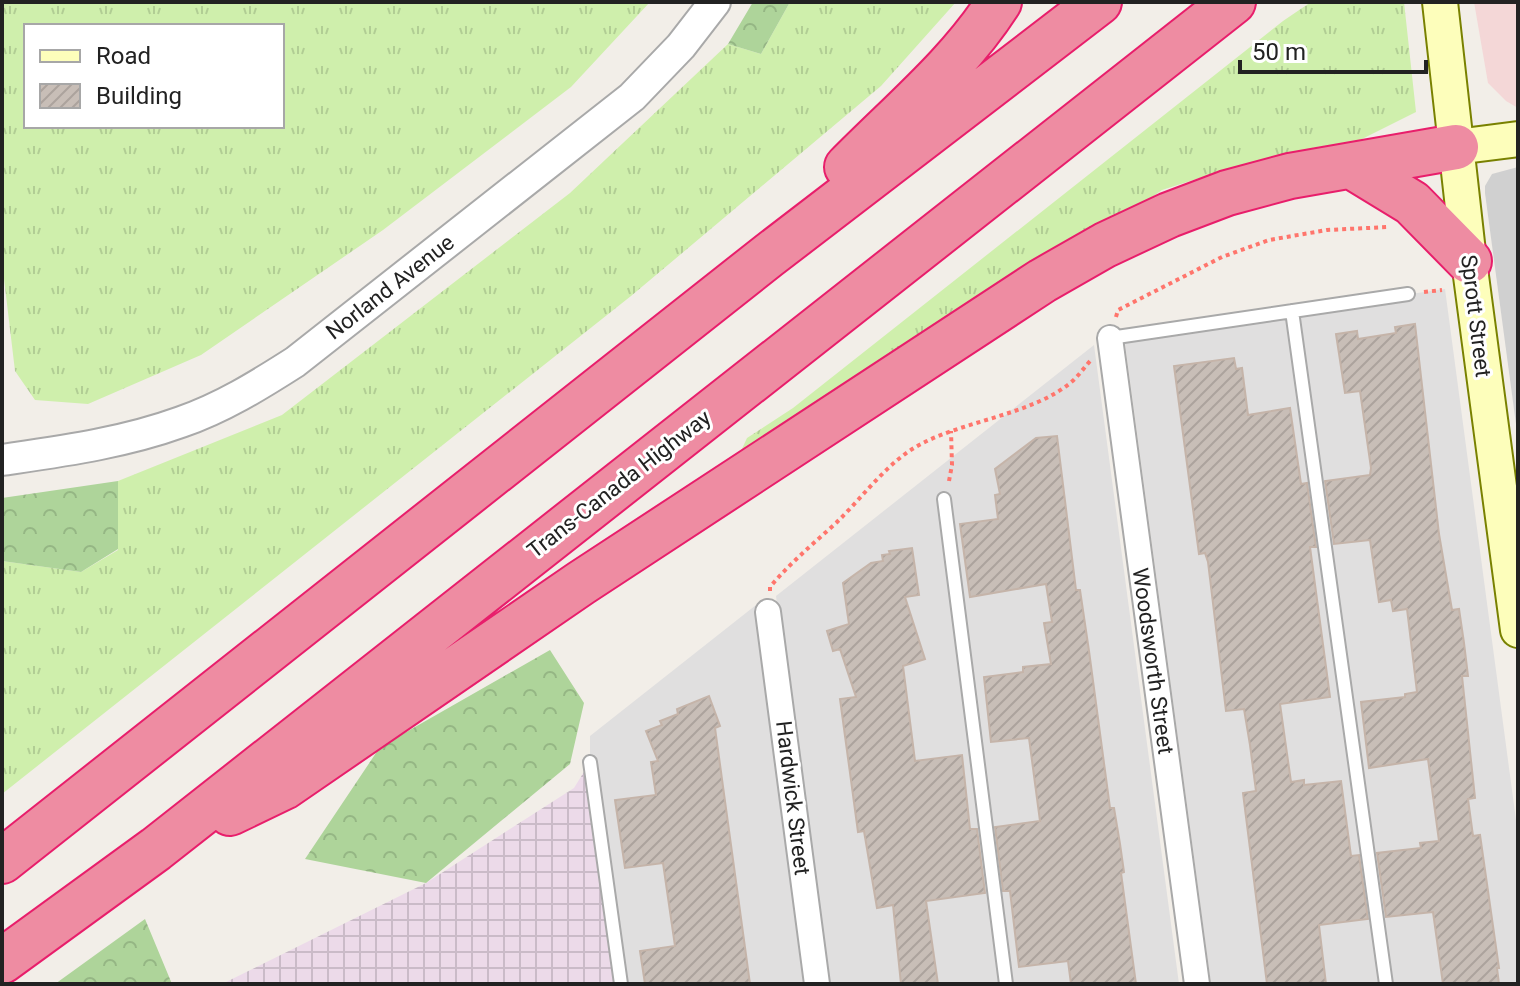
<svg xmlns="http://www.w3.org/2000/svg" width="1520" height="986" font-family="Roboto,sans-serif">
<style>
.residential{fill:#e0dfdf}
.commercial{fill:#f4d7d7}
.industrial{fill:url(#industrial-grid)}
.religious{fill:#d0d0d0}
.grass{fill:url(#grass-tufts);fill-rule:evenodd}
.forest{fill:url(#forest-crowns)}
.building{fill:url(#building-hatch);stroke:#c5b4a9;stroke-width:2}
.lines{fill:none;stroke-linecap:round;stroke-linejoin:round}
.service-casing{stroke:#a9a9a9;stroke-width:16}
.minor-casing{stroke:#a9a9a9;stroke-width:28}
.tertiary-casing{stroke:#a9a9a9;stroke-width:34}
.secondary-casing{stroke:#798100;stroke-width:38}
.motorway-casing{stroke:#e81e6b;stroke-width:48}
.path{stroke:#ff756c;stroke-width:4;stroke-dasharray:4 4;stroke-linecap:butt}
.service{stroke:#fff;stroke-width:12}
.minor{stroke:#fff;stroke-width:24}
.tertiary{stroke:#fff;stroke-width:30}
.secondary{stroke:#fdfebb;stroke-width:34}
.motorway{stroke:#ee8ca2;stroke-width:44}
.labels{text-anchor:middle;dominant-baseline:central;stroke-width:6;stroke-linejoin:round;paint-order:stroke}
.street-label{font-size:22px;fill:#222;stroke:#fff}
</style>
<defs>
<pattern id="industrial-grid" width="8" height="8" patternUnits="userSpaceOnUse" patternTransform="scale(2)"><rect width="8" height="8" fill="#ecdae9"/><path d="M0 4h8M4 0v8" fill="none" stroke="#cabbc8"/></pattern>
<pattern id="grass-tufts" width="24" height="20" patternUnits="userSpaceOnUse" patternTransform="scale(2)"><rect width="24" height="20" fill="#cfefac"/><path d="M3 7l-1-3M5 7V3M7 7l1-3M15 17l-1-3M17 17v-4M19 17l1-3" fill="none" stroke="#b1cd94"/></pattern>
<pattern id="forest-crowns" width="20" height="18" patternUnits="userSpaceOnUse" patternTransform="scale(2)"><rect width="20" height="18" fill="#aed49a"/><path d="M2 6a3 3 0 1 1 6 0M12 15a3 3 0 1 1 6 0" fill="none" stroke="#95b684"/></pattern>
<pattern id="building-hatch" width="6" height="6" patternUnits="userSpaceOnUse" patternTransform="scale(2)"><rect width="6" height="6" fill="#c8beb7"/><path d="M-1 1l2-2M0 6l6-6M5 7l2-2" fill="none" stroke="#aca39d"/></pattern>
</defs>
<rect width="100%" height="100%" fill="#f2eee8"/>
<path class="residential" d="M1445,289L1518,835V984H1211L1124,336Z
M1094,345L1179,984H827L776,596Z
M756,605L803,984H621L590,762V736Z"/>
<path class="commercial" d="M1474,2H1518V108L1506,101L1488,83Z"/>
<path class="industrial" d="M590,762L621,984H222L426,883L574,788Z"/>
<path class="religious" d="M1518,167V439L1485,193V186L1492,174Z"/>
<path class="grass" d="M2,2H650L571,87L383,230L201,355L88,404L35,400L15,371L2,262ZM26,26H282V126H26Z
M790,2H956L881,86L631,296L2,794V561L81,572L118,550V481L282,415L570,193L728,44L761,54Z
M1311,2H1404L1416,112L1358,141L1317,147L1228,169L1162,190L1110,227L728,479L747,438L793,408L1283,21Z"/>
<path class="forest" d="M753,2H790L761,54L728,44Z
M118,481V549L81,572L2,561V498Z
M550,650L584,703L570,764L426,883L305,859L380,747Z
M145,919L172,984H55Z"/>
<path class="building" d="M1415,324L1439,534L1452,610L1459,609L1464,643L1468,676H1462L1475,798L1468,799L1473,836L1480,835L1499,968H1497L1499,984H1443L1433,912L1386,917L1377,853L1421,848L1420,843L1439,841L1428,759L1369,768L1361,702L1405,697V694L1417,692L1407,609L1393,611L1391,600L1379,602L1370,540L1334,544L1325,481L1370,475L1371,468L1360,391L1345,393L1336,334L1357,331L1358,339L1396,333L1395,327Z
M1234,358L1236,369L1242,368L1248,415L1290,408L1301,484L1307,483L1316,547H1310L1330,697L1280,704L1291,782L1304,780V785L1341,781L1351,856L1359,855L1368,919L1319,925L1326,984H1267L1243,793L1256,791L1250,745L1244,709L1226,711L1208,562L1205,553L1199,554L1174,366Z
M1057,436L1076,590H1080L1089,651L1110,808H1114L1120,844L1124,872L1121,873L1136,984H1071L1068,961L1019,967L1010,891H1003L995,827L1040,821L1029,738L991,742L984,677L1023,672V667L1051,664L1044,623L1052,622L1046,584L970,597L960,524L998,519L995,495L1000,494L995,469L1036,438Z
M912,548L919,595L905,597L925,659L903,666L915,761L962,755L970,829H977L985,893L926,901L938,984H901L893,905L877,908L864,831L858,832L840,699L856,697L840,649L833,651L827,631L849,624L843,583L871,563L883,561L882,555L890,554L889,551Z
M709,696L720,726L715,728L750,984H645L640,951L675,946L663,863L625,868L615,800L656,795L651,762L658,761L646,731L662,725L660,721L678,714L677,709Z"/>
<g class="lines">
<defs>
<path id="service" d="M1292,311L1386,984
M1110,338L1408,294
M944,499L1006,984
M590,762L621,984"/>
<path id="minor" d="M1110,338L1197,984
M768,612L817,984"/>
<path id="tertiary" d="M2,460C63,451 123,443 181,422C222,408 259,385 295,362L632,97L681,46L715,2"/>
<path id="secondary" d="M1440,2L1469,261L1518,630
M1456,147L1518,139"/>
<path id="motorway" d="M847,167C899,114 959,65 999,2
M1353,167L1412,203L1469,261
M230,813L284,787L581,583L1042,281L1105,245L1169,215L1227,193L1290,176L1456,147
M2,861L768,256L1099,2
M2,961L156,849L1233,2"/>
</defs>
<use href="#service" class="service-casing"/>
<use href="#minor" class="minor-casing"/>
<use href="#tertiary" class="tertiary-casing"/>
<use href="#secondary" class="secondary-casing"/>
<use href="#motorway" class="motorway-casing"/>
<path class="path" d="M1424,292L1442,290
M1116,317L1118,310L1222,257L1269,240L1327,230L1388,227
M949,481L952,465L951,431
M770,591V587C790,563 813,544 836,523C863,497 888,461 921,444C967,420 1029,415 1069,384C1077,378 1083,369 1090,361"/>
<use href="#service" class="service"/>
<use href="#minor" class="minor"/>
<use href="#tertiary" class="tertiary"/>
<use href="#secondary" class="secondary"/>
<use href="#motorway" class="motorway"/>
</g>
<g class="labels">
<g class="street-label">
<text transform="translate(390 287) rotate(-38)">Norland Avenue</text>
<text transform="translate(1476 316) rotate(83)">Sprott Street</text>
<text transform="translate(619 484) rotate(-38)">Trans-Canada Highway</text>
<text transform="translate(1153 661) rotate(82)">Woodsworth Street</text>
<text transform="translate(793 798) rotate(83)">Hardwick Street</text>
</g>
</g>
<rect width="1520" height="986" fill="none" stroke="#222222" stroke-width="8"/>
<rect x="24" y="24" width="260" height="104" fill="#ffffff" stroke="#a7a7a7" stroke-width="2"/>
<rect x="40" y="50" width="40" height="12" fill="#fdfebb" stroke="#a7a7a7" stroke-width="2"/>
<text x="96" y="64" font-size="24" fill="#222222">Road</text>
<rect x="40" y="84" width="40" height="24" fill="url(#building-hatch)" stroke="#a7a7a7" stroke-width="2"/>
<text x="96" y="104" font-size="24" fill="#222222">Building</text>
<path d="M1240 60v12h186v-12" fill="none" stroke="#222222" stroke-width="4"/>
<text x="1252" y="60" font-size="24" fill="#222222" stroke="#ffffff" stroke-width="6" paint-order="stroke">50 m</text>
</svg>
